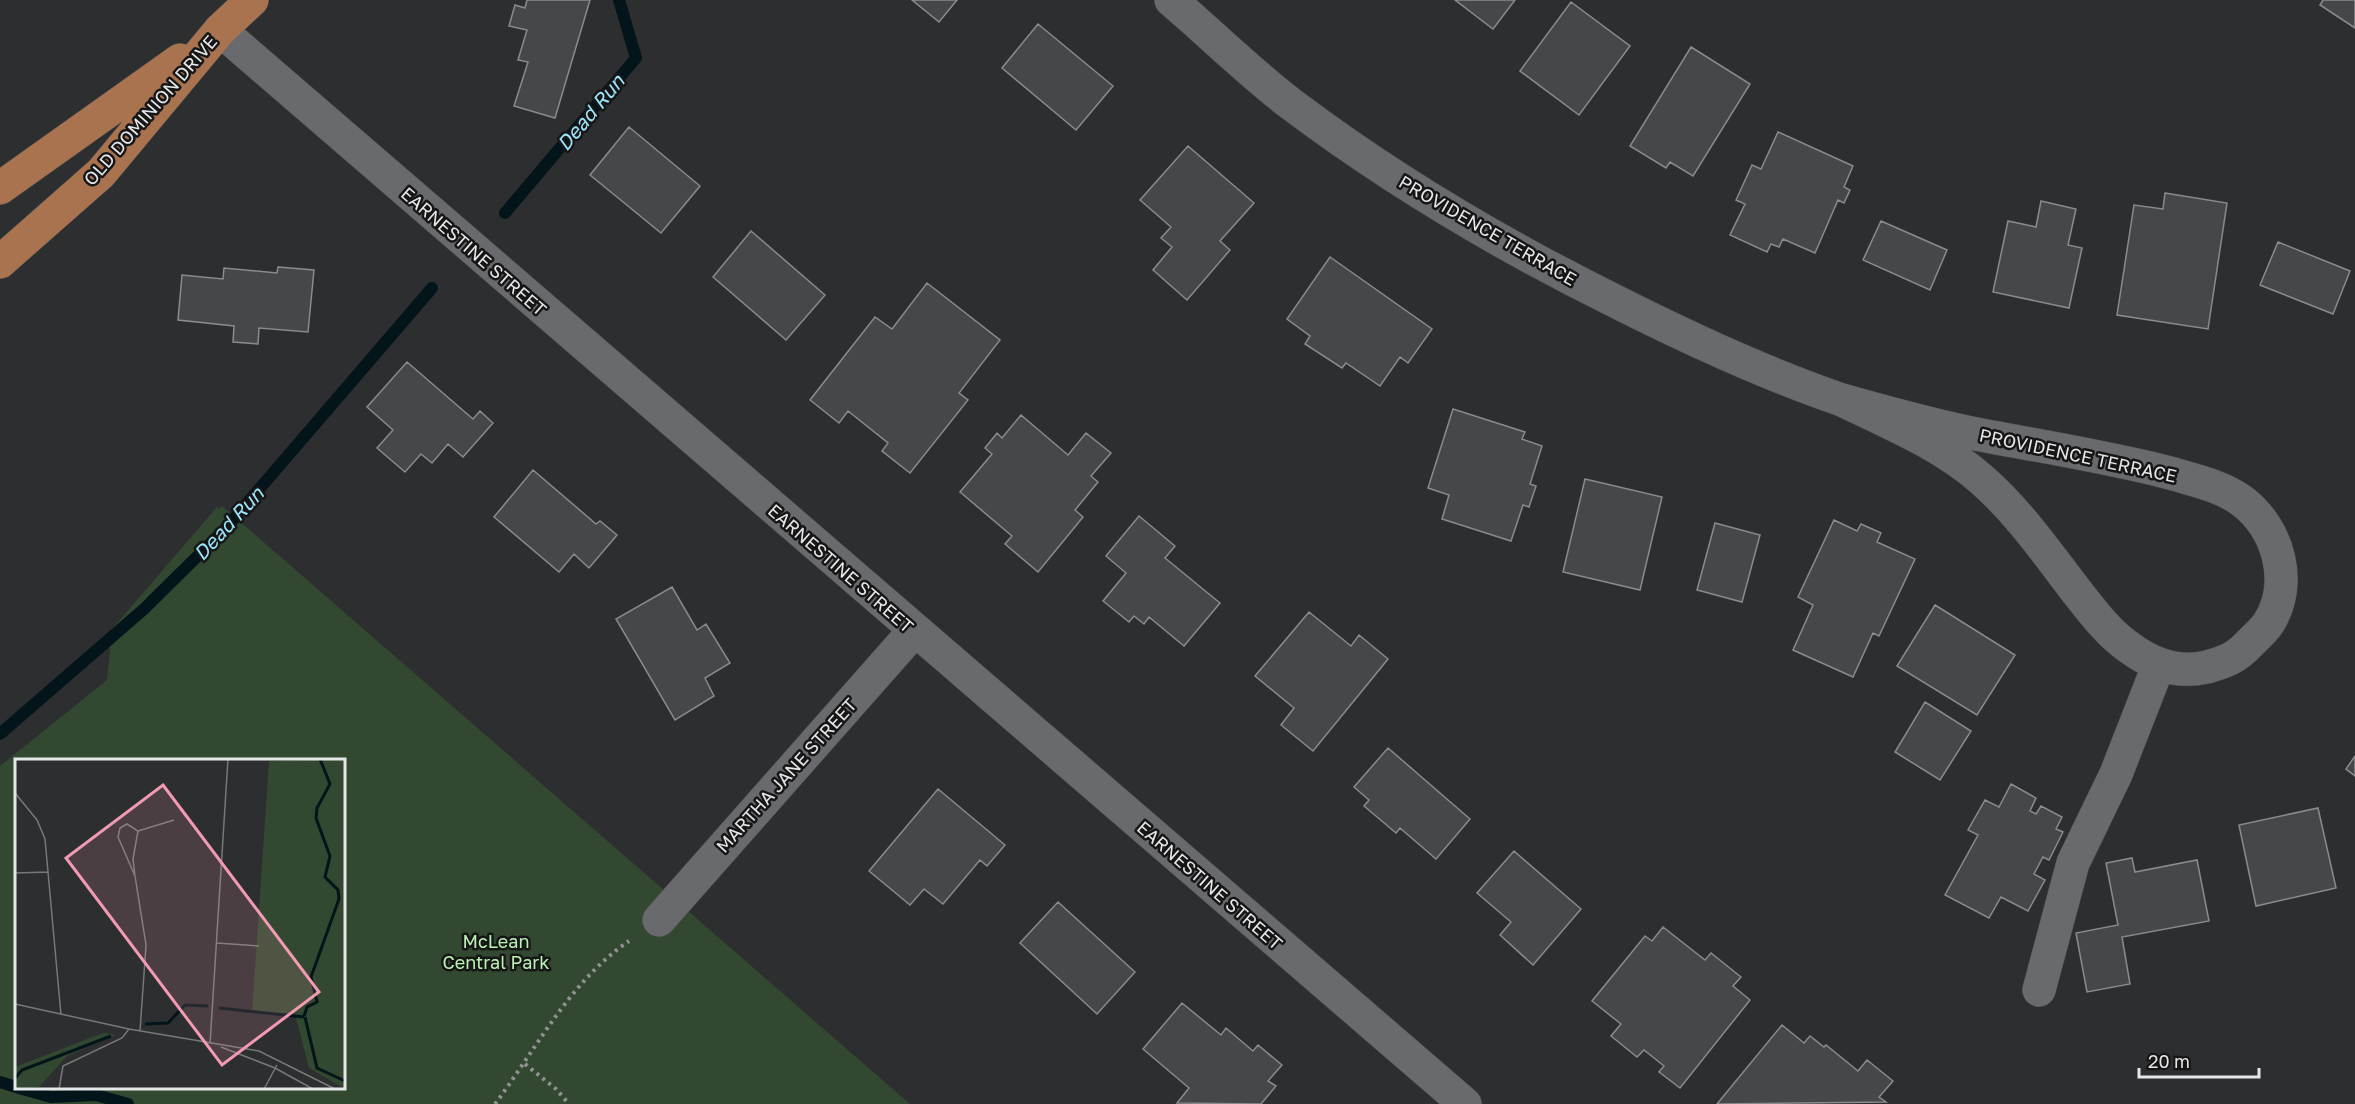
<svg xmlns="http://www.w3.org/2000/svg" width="2355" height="1104" font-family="'Golos Text',sans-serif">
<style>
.green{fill:#334830;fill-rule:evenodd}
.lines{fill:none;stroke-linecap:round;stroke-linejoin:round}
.stream{stroke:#03151a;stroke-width:12}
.building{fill:#46474a;stroke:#898b8e;stroke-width:1.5}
.minor-casing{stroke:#4b4c4e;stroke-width:34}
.major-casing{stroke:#4b4c4e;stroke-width:34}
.path{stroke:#919293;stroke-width:4;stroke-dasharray:3 4.5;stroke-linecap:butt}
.minor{stroke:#696a6d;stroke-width:33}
.major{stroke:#a97350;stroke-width:33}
.labels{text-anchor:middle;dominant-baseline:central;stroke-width:5;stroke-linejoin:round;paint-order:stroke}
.street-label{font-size:18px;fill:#e6e7e8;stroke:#161617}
.park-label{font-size:18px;fill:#bbf1b3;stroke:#161617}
.water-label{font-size:20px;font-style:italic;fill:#9be4fb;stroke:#161617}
.inset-river{fill:none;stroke:#03151a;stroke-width:3}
.inset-road{fill:none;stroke:#77787a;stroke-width:1.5}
.view{fill:#f19ab2;fill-opacity:0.15;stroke:#f19ab2;stroke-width:3}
.inset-edge{fill:none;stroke:#e6e7e8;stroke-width:3}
</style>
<rect width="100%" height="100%" fill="#2d2e30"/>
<path class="green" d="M222,506L910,1104H0V766L107,680L112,629L217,507L219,509ZM16,760H344V1088H16Z"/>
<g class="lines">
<path class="stream" d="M505,213L636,58L619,0
M0,734L144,609L224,530L432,288
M0,1082L16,1087
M19,1088L51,1097L96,1095L128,1104"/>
</g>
<path class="building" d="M527,0H590L555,118L514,106L528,62L518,60L527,30L509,26L515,5L525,8Z
M912,0H957L939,22Z
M1455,0H1515L1493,29Z
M2323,0H2355V28L2320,5Z
M1571,2L1630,46L1579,115L1520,71Z
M1038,24L1113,86L1076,130L1002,68Z
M1691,47L1750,84L1693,176L1670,162L1666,168L1630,146Z
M629,127L700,186L661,233L590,175Z
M1778,132L1853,166L1844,187L1850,190L1844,203L1838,200L1815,253L1783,239L1779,247L1771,244L1767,252L1730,235L1745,204L1736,200L1752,165L1761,169Z
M1188,146L1254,203L1220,241L1230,250L1187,300L1153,270L1172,247L1161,238L1171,227L1140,200Z
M2165,193L2227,203L2208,329L2117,315L2134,205L2163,209Z
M2041,201L2076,209L2068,245L2082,248L2069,308L1993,292L2008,221L2036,227Z
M1881,221L1947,250L1930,290L1863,260Z
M751,231L825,295L786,340L713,277Z
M2278,242L2350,271L2333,314L2260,285Z
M1330,257L1432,329L1408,363L1400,357L1380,386L1346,363L1342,368L1305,344L1310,336L1287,319Z
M278,267L314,270L308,332L259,328L258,344L233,342L234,326L178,320L182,275L223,279L224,268L277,273Z
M927,283L1000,340L959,393L968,400L910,473L882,451L888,443L848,411L839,423L810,400L875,317L892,329Z
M407,362L473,419L480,411L493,423L463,457L448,444L432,463L421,454L405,472L377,448L393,430L367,407Z
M1453,409L1525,432L1522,439L1542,446L1530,484L1536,486L1529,507L1523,505L1511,541L1442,519L1449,495L1428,488Z
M1021,415L1068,455L1086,433L1111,453L1091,476L1098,482L1075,510L1083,517L1038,572L1005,544L1012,536L960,492L992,454L985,448L997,433L1002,438Z
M533,470L596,524L600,521L617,535L589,568L574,554L559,572L494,517Z
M1585,479L1662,497L1640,590L1563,572Z
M1139,516L1175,546L1165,558L1220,603L1184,646L1149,617L1144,624L1134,616L1129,622L1103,601L1126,573L1106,556Z
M1834,520L1857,531L1861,524L1881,533L1877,542L1915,559L1879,636L1873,633L1853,677L1793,650L1813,605L1798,597Z
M1715,523L1760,535L1742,602L1697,590Z
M672,587L697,630L706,624L730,663L705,678L714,696L675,720L616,619Z
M1935,605L2015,655L1977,715L1897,666Z
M1309,612L1351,646L1359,635L1388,659L1313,751L1281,725L1294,708L1255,676Z
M1925,702L1971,731L1940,780L1895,752Z
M1388,748L1470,819L1436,859L1400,828L1396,833L1364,806L1369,800L1354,787Z
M2355,756V776L2346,769Z
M2011,784L2036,798L2030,811L2036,814L2041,806L2062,817L2056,829L2063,832L2049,860L2043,857L2034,874L2045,880L2028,911L2001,897L1989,918L1945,895L1978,835L1968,830L1985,800L1999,807Z
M938,789L1005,845L987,866L980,860L943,904L924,889L910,905L869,871Z
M2318,808L2336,888L2256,906L2239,825Z
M1514,851L1581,909L1533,965L1500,935L1511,922L1477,893Z
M2132,858L2135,872L2197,860L2209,921L2122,937L2130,984L2087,992L2076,933L2118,925L2106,863Z
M1058,902L1135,972L1097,1014L1020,943Z
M1663,927L1705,960L1711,953L1741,977L1733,986L1750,1000L1680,1088L1659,1072L1664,1066L1644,1050L1637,1057L1611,1036L1621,1024L1592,1001L1645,936L1652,941Z
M1182,1003L1221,1035L1226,1028L1253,1051L1258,1045L1282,1065L1268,1081L1276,1086L1261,1104L1177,1103L1189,1088L1143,1049Z
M1782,1025L1804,1043L1810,1036L1824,1047L1826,1045L1858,1071L1867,1060L1893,1081L1879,1097L1886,1102L1717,1104Z"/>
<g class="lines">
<defs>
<path id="minor" d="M1171,0C1211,34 1249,72 1291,104C1392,180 1500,244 1613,300C1688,338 1763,373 1842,400
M220,30L1465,1104
M1842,400C1888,413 1934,426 1981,435C2045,447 2108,457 2170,473C2194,480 2222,486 2242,501C2279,529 2294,584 2268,624C2263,631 2255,638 2249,644C2236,658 2225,662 2207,667C2178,674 2153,665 2130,648C2109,634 2092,611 2077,592C2047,553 2018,511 1981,479C1941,444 1889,423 1842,400Z
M659,920L914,631
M2039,990L2073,863L2116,774L2159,664"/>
<path id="major" d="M0,188L180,60
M0,262L101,173L220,30L252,0"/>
</defs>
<use href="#minor" class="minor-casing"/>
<use href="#major" class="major-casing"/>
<path class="path" d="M525,1064L556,1089L569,1104
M495,1104C537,1048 570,981 629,941"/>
<use href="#minor" class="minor"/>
<use href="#major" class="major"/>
</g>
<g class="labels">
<g class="street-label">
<text transform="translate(150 110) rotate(-49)">OLD DOMINION DRIVE</text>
<text transform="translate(1488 230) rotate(30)">PROVIDENCE TERRACE</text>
<text transform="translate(474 251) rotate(41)">EARNESTINE STREET</text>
<text transform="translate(2078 455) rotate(12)">PROVIDENCE TERRACE</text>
<text transform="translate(841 568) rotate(41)">EARNESTINE STREET</text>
<text transform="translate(786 775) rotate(-48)">MARTHA JANE STREET</text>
<text transform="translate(1210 885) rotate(41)">EARNESTINE STREET</text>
</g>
<g class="park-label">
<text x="496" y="941">McLean<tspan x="496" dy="21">Central Park</tspan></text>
</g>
<g class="water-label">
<text transform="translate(590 112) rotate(-50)">Dead Run</text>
<text transform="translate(228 523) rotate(-47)">Dead Run</text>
</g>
</g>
<g transform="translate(15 759)">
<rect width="330" height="330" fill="#2d2e30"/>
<path d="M330,0V330L294,309L280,255L237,253L254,2ZM88,274L101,276L52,297L24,328L0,330V308Z" fill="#334830"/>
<path class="inset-river" d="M204,249L289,258M289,257L292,248L302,243L296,218L324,140L323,131L310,118L315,97L301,59L302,49L315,25L305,0M290,258L302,309L330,322M130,265L153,264L170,246L193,247M0,319L7,311L96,277"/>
<path class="inset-road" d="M0,34L22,61L30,80L46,256M112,65L123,72L118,100L120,117L103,78L105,69ZM123,72L159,61M0,114L33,113M120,117L131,186L125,272M202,184L244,187M0,245L114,270L244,292L320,330M195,285L213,0M206,288L260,309L298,330M44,330L48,307L107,279L114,270M249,330L262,306"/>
<path class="view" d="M148,26L304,233L207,306L51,99Z"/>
<rect width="330" height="330" class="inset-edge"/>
</g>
<path d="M2139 1068v9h120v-9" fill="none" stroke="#e6e7e8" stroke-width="3"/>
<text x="2148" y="1068" font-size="18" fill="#e6e7e8" stroke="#161617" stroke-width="4.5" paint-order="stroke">20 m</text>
</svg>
